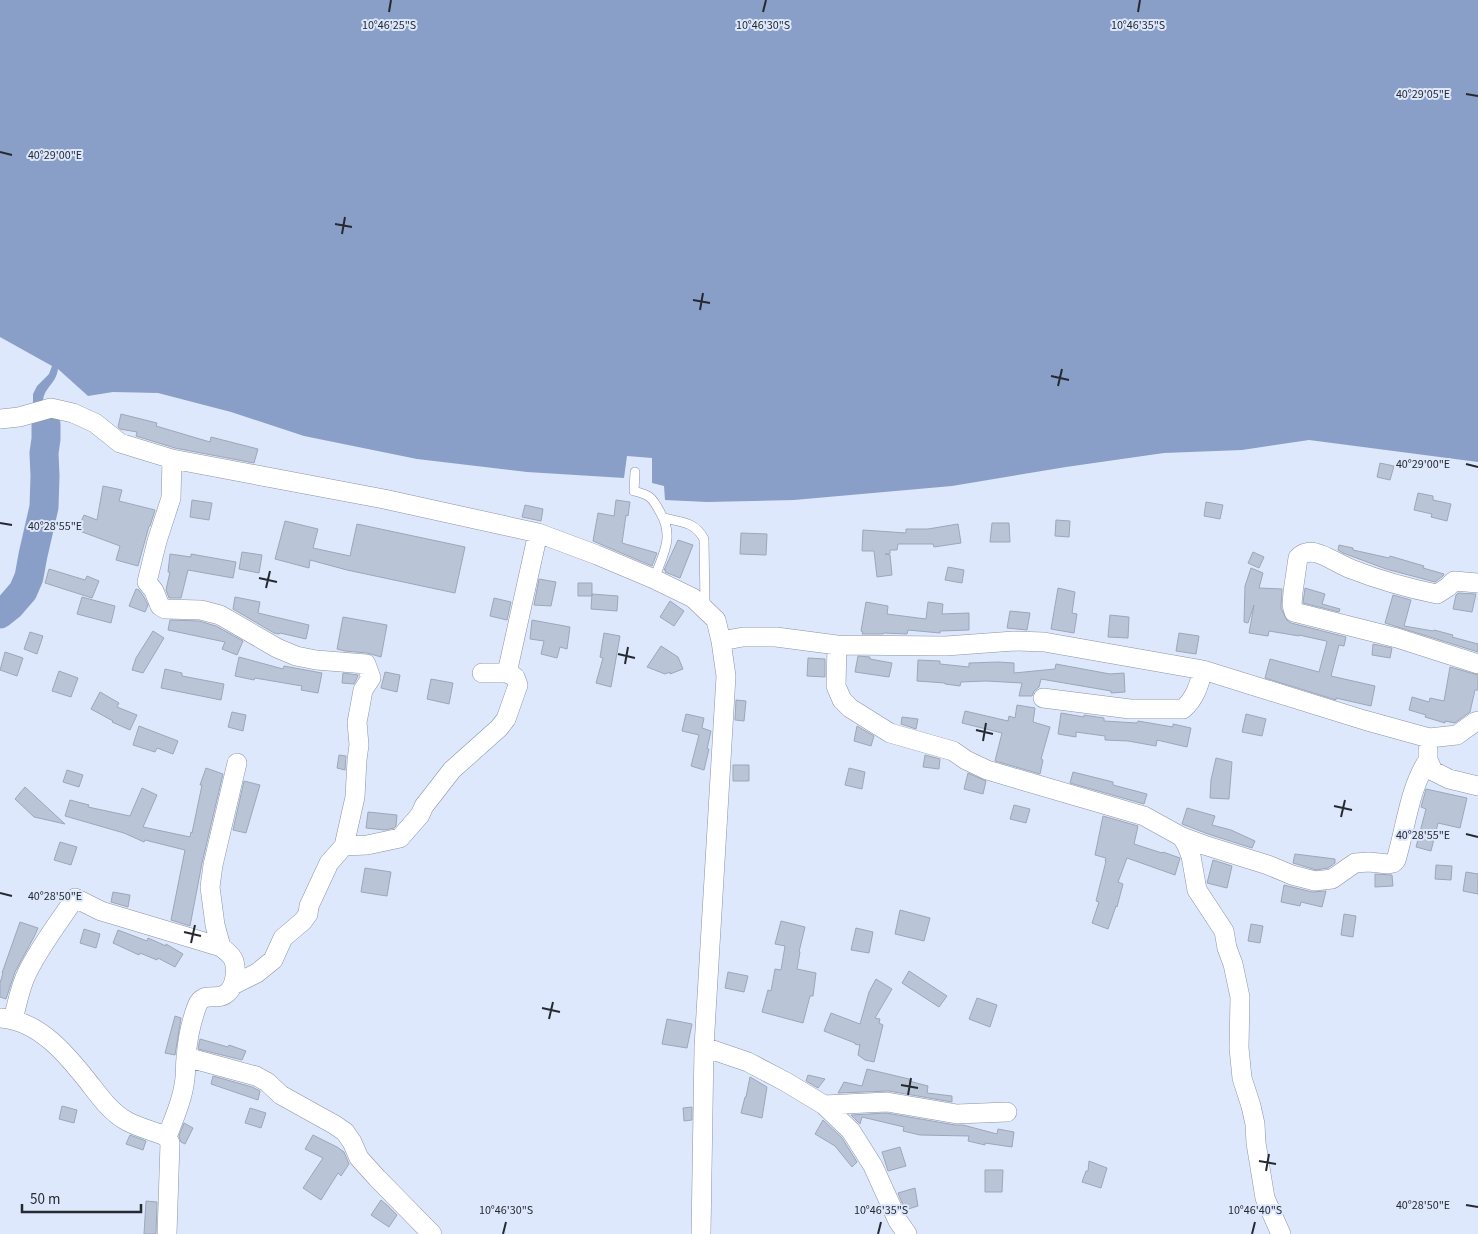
<svg xmlns="http://www.w3.org/2000/svg" width="1478" height="1234" font-family="'Source Sans 3',sans-serif">
<style>
.water{fill:#8a9fc8}
.lines{fill:none;stroke-linecap:round;stroke-linejoin:round}
.river{stroke:#8a9fc8;stroke-width:29}
.building{fill:#bac4d7;stroke:#9da7b9}
.service-casing{stroke:#8a93a5;stroke-width:10}
.minor-casing{stroke:#8a93a5;stroke-width:20}
.service{stroke:#fff;stroke-width:9}
.minor{stroke:#fff;stroke-width:19}
.ticks{fill:none;stroke:#252930;stroke-width:2}
.ticks-label{font-size:12px;text-anchor:middle;fill:#252930;stroke:#dee8fc;stroke-width:4;stroke-linejoin:round;paint-order:stroke}
</style>
<rect width="100%" height="100%" fill="#dee8fc"/>
<path class="water" d="M0,0H1478V462L1309,440L1242,450L1164,453L1066,467L952,486L794,500L707,502L665,500L664,486L652,483V458L627,456L624,478L527,472L417,459L304,436L231,412L158,393L113,392L88,396L58,369C56,385 42,388 43,404C43,412 50,416 52,421C56,432 46,453 44,464L40,420L33,403V394L37,386L49,374L52,366L0,337Z"/>
<g class="lines">
<path class="river" d="M0,614L10,606L23,591L29,577L33,555L44,507L45,476L44,453L46,439V424"/>
</g>
<path class="building" d="M121,414L157,423L156,426L210,442L211,437L258,449L254,463L175,448L136,436L137,432L120,429L118,427Z
M1380,463L1394,466L1390,480L1377,477Z
M103,486L122,490L119,501L155,510L150,526H149L138,566L116,560L120,546L77,530L84,515L97,520Z
M1418,493L1433,496V500L1451,504L1447,521L1431,517L1432,514L1414,510Z
M192,500L212,503L209,520L190,517Z
M616,500L630,502L628,516L626,515L622,543L657,553L652,566L593,541L598,513L614,516Z
M1206,502L1223,505L1220,519L1204,516Z
M525,505L543,509L541,521L522,517Z
M1056,520L1070,521L1069,537L1055,536Z
M285,521L318,529L313,548L350,556L357,524L465,547L455,593L347,570L310,560L309,568L275,559Z
M992,523H1009L1010,542H990Z
M958,524L961,543L934,547L933,544H898L897,550H890V554H885L890,555L892,575L877,577L874,551H862L863,530L906,533V529H928Z
M741,533L767,534L766,555L740,554Z
M678,540L693,545L680,578L665,572L666,570H664Z
M1339,545L1353,548V550L1389,558L1390,556L1424,566L1423,568L1444,574L1443,576L1435,582L1386,569L1343,553L1338,550Z
M242,552L262,555L259,573L239,569Z
M1253,552L1264,557L1259,568L1248,563Z
M170,554L191,557V554L236,562L233,578L188,570L181,598H169L166,590L170,572H168Z
M948,567L964,570L962,583L945,580Z
M1251,568L1263,573L1259,588L1282,589L1281,608L1287,620L1291,623L1346,637L1344,646L1339,645L1331,676L1375,686L1371,706L1336,698V700L1265,678L1270,659L1319,672L1327,642L1326,641L1299,635V636L1269,631L1268,636L1249,633L1254,605L1248,623L1244,622L1245,586Z
M49,569L85,580L87,576L99,581L92,598L45,583Z
M539,579L556,582L551,606L534,605Z
M578,583H592V596H578Z
M1058,588L1075,592L1072,613L1077,614L1074,633L1051,629Z
M1305,588L1325,594L1322,604L1340,609L1339,612L1303,603Z
M136,589L139,590L144,597L148,605L145,612L129,606Z
M1458,593L1476,594L1472,612L1453,609L1456,595Z
M592,594L618,596L617,611L591,609Z
M1393,595L1411,600L1404,626L1433,631L1434,630L1453,635L1452,637L1478,644V652L1385,623Z
M82,597L115,606L111,623L77,614Z
M235,597L260,602L258,613L309,625L306,639L280,633L279,634L274,633L233,609Z
M494,598L511,602L507,620L490,616Z
M670,601L684,611L674,626L660,617Z
M866,602L888,606L887,614L926,619L928,602L943,604L942,614L969,613V630L940,631V633L908,630L907,634L884,633L883,634H862L863,632L861,631Z
M1010,611L1030,613L1027,630L1007,628Z
M1110,615L1129,617L1128,638L1108,637Z
M343,617L387,625L381,657L367,653L345,651L337,649Z
M170,620L199,621L216,626L243,641L237,655L222,649L225,642L168,630Z
M532,620L570,627L567,649L560,647L557,658L541,654L544,641L530,639Z
M153,631L164,638L143,673L132,670L136,658Z
M30,632L43,636L37,654L24,649Z
M604,633L620,636L611,687L596,683L603,658L600,657Z
M1179,633L1199,636L1196,654L1176,651Z
M1373,644L1392,648L1390,658L1372,655Z
M661,646L678,657L683,669L670,674V672L665,674L647,667Z
M5,652L23,658L17,676L0,670Z
M858,656L870,657V659L892,663L889,677L855,672Z
M239,657L283,669L284,666L322,673L318,693L301,690L302,686L255,678L254,680L235,676Z
M808,658L825,659V677L807,676Z
M918,660L940,661V664L969,667V663L998,662L1014,663V673L1055,669L1056,664L1110,674L1124,673L1125,692L1111,693V691L1041,679L1039,687L1034,691L1032,696H1019L1022,683L986,681L961,682L960,686L945,684V683L917,681Z
M1450,667L1478,675V690H1475L1470,712L1455,723L1445,721V723L1425,717L1426,715L1409,710L1412,697L1429,702L1430,698L1444,701Z
M165,669L182,673V676L224,684L221,700L161,688Z
M59,671L78,678L71,697L52,691Z
M385,672L400,675L397,692L381,688Z
M343,673L358,675V676L354,684L342,683Z
M431,679L453,683L449,704L427,699Z
M100,692L119,703L117,707L137,715L130,730L112,722L113,721L91,709Z
M736,700L746,701L744,721L735,720Z
M1017,705L1035,708L1033,722L1050,727L1041,759L1043,760L1040,774L995,761L1002,733L962,723L965,711L1008,721L1009,716L1015,718Z
M232,712L246,715L243,731L228,727Z
M1061,713L1084,717V715L1104,718V721L1137,723L1138,721L1173,727V724L1191,728L1187,747L1157,740L1156,746L1128,741L1105,740V736L1076,732V737L1058,734Z
M686,714L704,718L702,728L711,731L707,749H709L704,770L691,766L699,735L682,731Z
M1246,714L1266,719L1262,736L1242,732Z
M902,717L918,719L916,729L901,724Z
M139,726L178,741L173,754L157,748L155,752L133,745Z
M857,726L874,736L871,746L854,741Z
M339,755L346,756L345,770L337,768Z
M925,755L940,759L939,769L923,767Z
M1216,758L1232,762L1229,799L1210,798L1211,780Z
M733,765H749V781H733Z
M206,768L223,774L202,863L190,926L171,920L185,850L145,840L144,842L124,833L65,816L70,800L89,805L88,807L130,816L142,788L157,795L143,827L190,837L191,832L192,833L202,785H200Z
M849,768L865,772L862,789L845,785Z
M67,770L83,775L79,787L63,782Z
M1073,772L1113,782V785L1147,794L1144,804L1070,783Z
M968,773L986,781L983,794L964,789Z
M244,781L260,785L246,833L233,830Z
M25,787L65,824L34,817L15,799Z
M1426,789L1467,798L1460,828L1438,823L1431,851L1416,847L1426,809L1421,807Z
M1014,805L1030,809L1026,823L1010,819Z
M1187,808L1215,816L1212,825L1231,830L1255,841L1252,848L1208,834L1182,824Z
M368,812L397,815L396,826L394,828L385,830L366,828Z
M1103,816L1138,826L1134,844L1162,853L1163,852L1180,858L1175,875L1127,858L1118,882L1123,884L1117,907L1116,906L1108,929L1092,923L1099,902L1096,901L1106,861H1105L1106,858L1095,855Z
M60,842L77,847L71,865L54,860Z
M1295,854L1335,859V863L1328,868L1316,870L1293,863Z
M1213,860L1232,866L1227,888L1207,883Z
M1436,865L1452,866L1451,880L1435,879Z
M365,868L391,872L387,896L361,892Z
M1466,872L1478,874V894L1463,891Z
M1375,874L1392,875L1393,886L1375,887Z
M1284,885L1312,892L1326,891L1322,907L1301,902L1300,906L1281,902Z
M113,892L130,895L128,907L111,902Z
M900,910L930,918L924,941L895,934Z
M1344,914L1356,916L1353,937L1341,935Z
M781,921L805,927L799,952H800L797,969L816,973L813,996H810L803,1023L762,1012L768,990L771,991L775,969L781,970L785,946L775,944Z
M20,922L38,928L34,937L15,972L6,999L0,997V983L3,973H2Z
M1251,924L1263,926L1260,943L1248,941Z
M856,928L873,932L869,953L851,950Z
M84,929L100,934L96,948L80,943Z
M118,930L147,941L148,938L166,946V944L183,954L175,967L158,958L157,960L140,953L139,955L113,943Z
M909,971L947,996L939,1007L902,983Z
M728,972L748,976L744,992L725,988Z
M876,979L892,989L875,1018L880,1019L879,1023L883,1025L874,1062L865,1060L858,1055L860,1044L858,1045L855,1044V1043L824,1031L831,1013L860,1024L869,992Z
M977,998L997,1005L990,1027L969,1019Z
M175,1016L181,1018L175,1055L165,1053Z
M667,1019L692,1024L687,1048L662,1044Z
M200,1039L228,1047L229,1045L246,1051L242,1060L198,1049Z
M867,1069L909,1079V1081L928,1086L927,1093L952,1096V1102L889,1091L838,1093L844,1082L862,1086Z
M808,1075L825,1079L818,1088L806,1081Z
M213,1076L252,1087L260,1091L258,1100L211,1084Z
M750,1077L767,1087L762,1118L741,1113L745,1097H746Z
M62,1106L77,1110L74,1123L59,1119Z
M692,1107V1120L684,1121L683,1108Z
M250,1108L266,1113L261,1128L245,1123Z
M886,1113L955,1125H963L997,1134L998,1129L1014,1132L1012,1147L985,1143V1145L968,1141L969,1136L920,1135L903,1131L904,1127L862,1117L860,1124L851,1115Z
M823,1120L842,1138L857,1162L852,1167L835,1146L815,1134Z
M184,1123L193,1128L185,1144L181,1142L179,1136Z
M130,1135L146,1141L143,1150L126,1144Z
M313,1135L337,1147L344,1152L349,1164L341,1176L338,1173L321,1200L303,1188L323,1158L305,1149Z
M900,1147L906,1166L888,1171L882,1152Z
M1089,1161L1107,1168L1101,1188L1082,1182L1086,1171H1088Z
M985,1170H1003L1002,1192H985Z
M915,1188L918,1206L905,1210L898,1193Z
M381,1200L388,1206L397,1215L389,1227L371,1215Z
M146,1201L157,1202L156,1234H144Z"/>
<g class="lines">
<defs>
<path id="service" d="M635,472L634,491C650,495 652,497 660,512C675,537 663,554 654,579
M664,518C682,522 695,522 704,539L705,607"/>
<path id="minor" d="M0,419L19,417L51,408L73,413L95,423L120,443L172,459L384,499L538,533L597,555L654,579L693,598L716,620L721,641L726,676L704,1047L701,1234
M172,459L171,498L157,541L147,582L154,591L160,606L165,609L201,610L220,615L277,648L296,656L316,660L366,664L371,678L363,690L359,712L357,722L359,745L357,760L355,797L344,846L329,863L309,906L308,914L303,921L283,938L273,960L257,973L233,985
M1478,583L1454,581L1448,587L1437,594C1407,588 1379,580 1351,569C1340,565 1326,555 1316,553C1309,551 1302,553 1298,558L1293,592L1292,605L1294,612L1397,638L1478,664
M721,641L743,637H776L837,645L946,646L1014,641L1044,642L1203,670L1364,720L1429,738L1457,735L1475,722L1478,721
M837,645L836,686L842,700L850,708L890,733L953,751L966,760L987,770L1144,816L1182,837L1204,845L1268,865L1292,875L1315,881L1332,879L1355,863L1369,862L1388,864L1393,863L1396,860C1406,827 1409,789 1428,760
M482,673H507L538,533
M1043,698L1130,709H1183C1195,699 1199,685 1203,670
M1428,750V760L1433,771L1449,779L1478,786
M1182,837L1187,846L1191,856L1197,890L1224,931L1227,948L1233,964L1240,997L1239,1048L1242,1078L1251,1106L1255,1124L1256,1143L1265,1198L1281,1234
M344,846L367,845L400,838L420,815L424,806L452,770L499,728L506,719L518,685L515,677L507,673
M221,947L215,925L210,887L213,865L237,763
M1,1018C40,1021 68,1056 90,1084C100,1097 111,1112 125,1120C136,1127 154,1131 167,1137L170,1143L167,1234
M13,1020C17,1004 20,986 28,971C41,945 59,922 75,898L101,911L221,947C226,951 232,955 234,961C237,971 235,987 227,993C217,1002 203,990 197,1006C191,1022 187,1042 186,1059C185,1065 186,1072 185,1078C183,1099 174,1118 167,1137
M704,1047L748,1062L786,1082L824,1105L851,1131L873,1166L898,1221L907,1234
M186,1057L256,1076L267,1082L281,1095L335,1125L345,1132L352,1142L359,1158L377,1178L432,1234
M824,1105L887,1102L957,1114L1007,1112"/>
</defs>
<use href="#service" class="service-casing"/>
<use href="#minor" class="minor-casing"/>
<use href="#service" class="service"/>
<use href="#minor" class="minor"/>
</g>
<path class="ticks" d="M389,12L391,0M763,12L766,0M1138,12L1140,0M1466,94L1478,96M0,152L12,155M335,224L352,227M342,234L345,217M693,300L710,303M700,310L703,293M1051,376L1069,380M1058,386L1062,369M1466,464L1478,467M0,523L12,525M259,578L277,582M266,588L270,571M618,654L635,658M625,664L628,647M976,730L993,734M983,741L986,723M1334,806L1352,810M1341,817L1345,800M1466,834L1478,837M0,893L12,896M184,932L201,936M191,943L195,925M542,1008L560,1012M549,1019L553,1002M901,1085L918,1088M908,1095L911,1078M1259,1161L1276,1164M1266,1171L1269,1154M1466,1205L1478,1207M503,1234L506,1222M878,1234L881,1222M1252,1234L1255,1222"/>
<g class="ticks-label">
<text x="389" y="29">10°46'25"S</text>
<text x="763" y="29">10°46'30"S</text>
<text x="1138" y="29">10°46'35"S</text>
<text x="1423" y="98">40°29'05"E</text>
<text x="55" y="159">40°29'00"E</text>
<text x="1423" y="468">40°29'00"E</text>
<text x="55" y="530">40°28'55"E</text>
<text x="1423" y="839">40°28'55"E</text>
<text x="55" y="900">40°28'50"E</text>
<text x="1423" y="1209">40°28'50"E</text>
<text x="506" y="1214">10°46'30"S</text>
<text x="881" y="1214">10°46'35"S</text>
<text x="1255" y="1214">10°46'40"S</text>
</g>
<path d="M22 1204v8h119v-8" fill="none" stroke="#252930" stroke-width="2.5"/>
<text x="30" y="1204" font-size="15" fill="#252930" stroke="#dee8fc" stroke-width="4" paint-order="stroke">50 m</text>
</svg>
